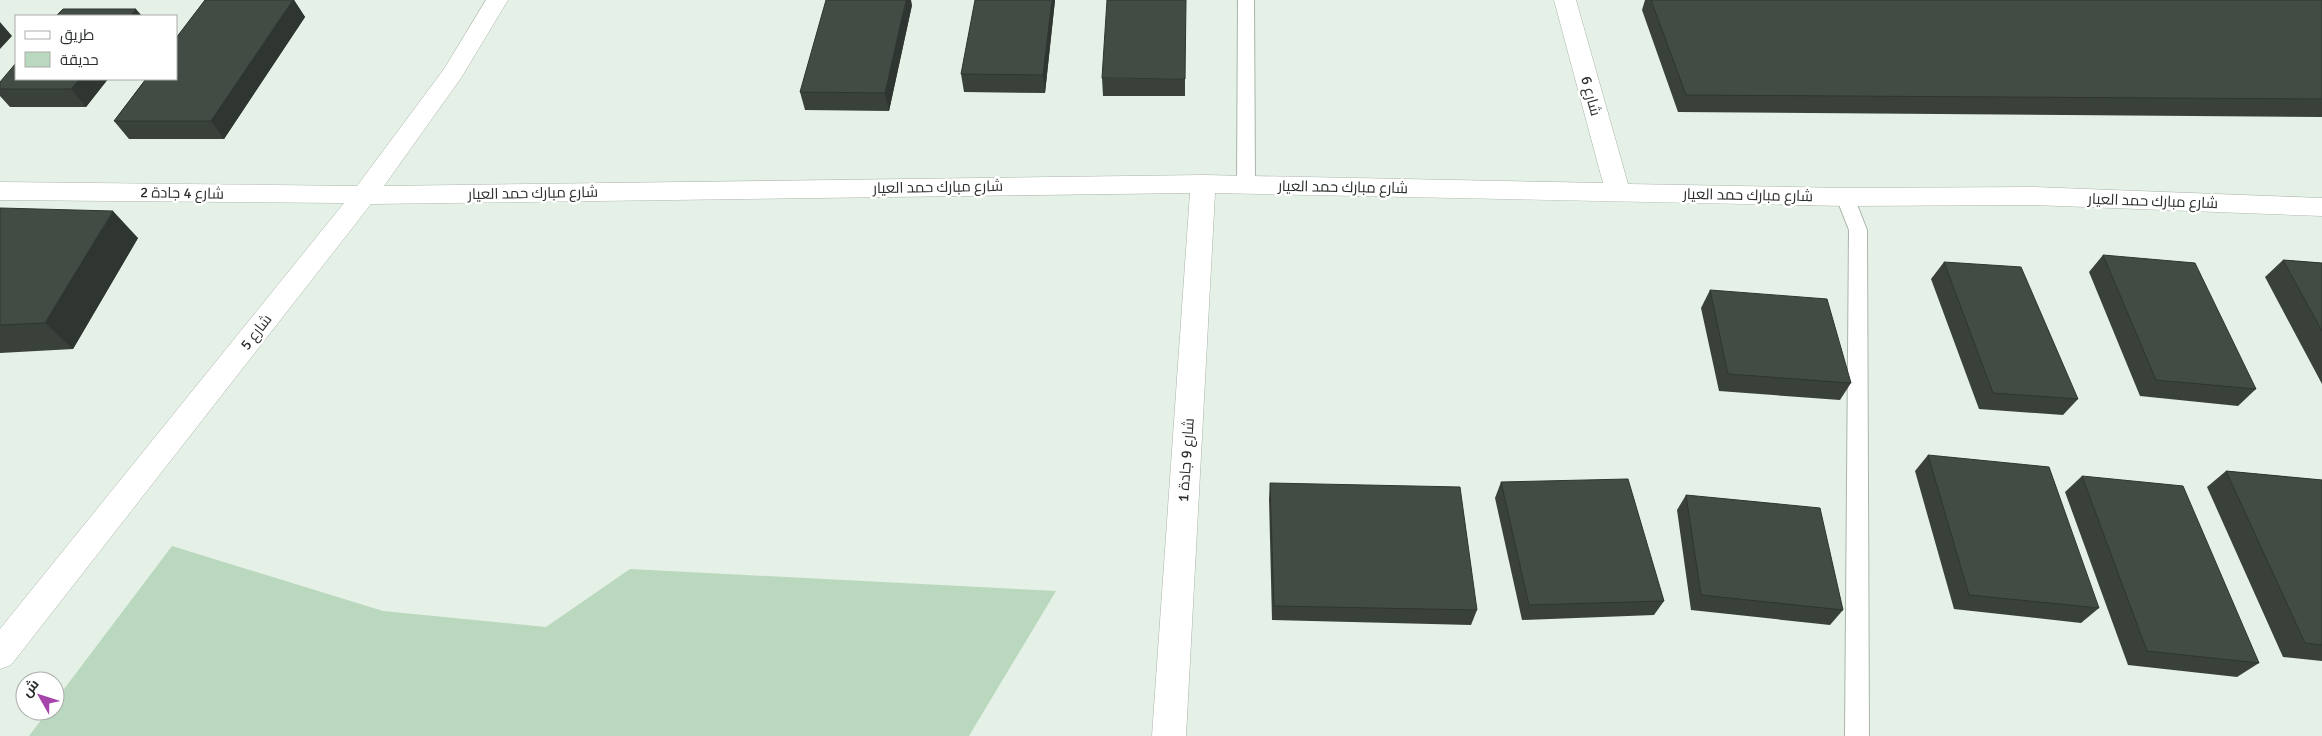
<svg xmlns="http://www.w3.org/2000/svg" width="2322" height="736" font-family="Signika,Cairo,sans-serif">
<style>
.green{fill:#bad8bd}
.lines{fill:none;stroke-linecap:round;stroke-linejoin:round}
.service-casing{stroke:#aab4aa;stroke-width:2}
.minor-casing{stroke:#aab4aa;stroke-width:1}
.service{fill:#fff;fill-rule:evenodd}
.minor{fill:#fff;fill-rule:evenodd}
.wall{fill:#3a413a}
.shaded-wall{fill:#2f3530}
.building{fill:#434c44;stroke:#2f3530}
.labels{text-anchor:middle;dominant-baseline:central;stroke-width:5;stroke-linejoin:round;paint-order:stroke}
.street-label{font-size:15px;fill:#2b2f2b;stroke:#fff}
</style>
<rect width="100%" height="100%" fill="#e5f0e6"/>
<path class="green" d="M172,546L383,611L546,627L630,569L1056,591L969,736H29L48,711H55V701Z"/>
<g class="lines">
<defs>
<path id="service" d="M1238,0H1254L1255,184L1252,188L1246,190L1240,188L1237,184Z
M1845,191L1851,193L1854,197L1867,230L1869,736H1845L1849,230L1836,197L1839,193Z"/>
<path id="minor" d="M486,0H508L461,78L384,186L1203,175L1603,183L1554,0H1576L1628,184L1845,188L2034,187L2322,198V216L2034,205L1845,206L1215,193L1186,736H1152L1190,193L371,204L11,665L0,669V629L344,203L0,200V182L357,186L444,69Z"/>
</defs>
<use href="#service" class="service-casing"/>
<use href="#minor" class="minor-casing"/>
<use href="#service" class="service"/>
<use href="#minor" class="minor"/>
</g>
<path class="wall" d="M205,0H294L305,17L224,139H129L114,121Z
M1055,0L1045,93L964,92L961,74Z
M1645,0H2322V117L1678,112L1642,10Z
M912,5L889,111L805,110L800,92Z
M1102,78L1185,79V96H1103Z
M108,79L86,107H10L0,96V82Z
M0,208L138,238L73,349L0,353Z
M2103,255L2256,389L2238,406L2140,396L2089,272Z
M2283,260L2322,263V384L2265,277Z
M1944,262L2078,399L2063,415L1979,409L1931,279Z
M1710,290L1851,383L1840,400L1719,391L1701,308Z
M1928,455L2099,608L2081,623L1954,609L1915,471Z
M2226,471L2322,480V661L2283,657L2207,487Z
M2082,476L2259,663L2237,677L2128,665L2065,492Z
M1501,482L1664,601L1654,615L1522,620L1495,498Z
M1270,483L1477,610L1471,625L1272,620L1269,499Z
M1686,495L1843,610L1830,625L1691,610L1677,510Z"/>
<path class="shaded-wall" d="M293,0H294L305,17L224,139L211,121Z
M906,0H911L912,5L889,111L885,93Z
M1052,0H1055L1045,93L1043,75Z
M136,9L142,16H130Z
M0,22L12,36L0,49Z
M80,79H108L86,107L71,89Z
M113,211L138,238L73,349L45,323Z"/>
<path class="building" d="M205,0H293L211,121H114L146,79H176V38Z
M826,0H906L885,93L800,92Z
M975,0H1052L1043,75L961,74Z
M1107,0H1186L1185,79L1102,78Z
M1651,0H2322V99L1686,95Z
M63,9H136L130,16H56Z
M16,63V79H80L71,89H0V82Z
M0,208L113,211L45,323L0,325Z
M2103,255L2195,263L2256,389L2156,380Z
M2283,260L2322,263V331Z
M1944,262L2021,267L2078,399L1993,393Z
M1710,290L1827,299L1851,383L1728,374Z
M1928,455L2049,467L2099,608L1969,595Z
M2226,471L2322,480V645L2305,643Z
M2082,476L2183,486L2259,663L2147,651Z
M1628,479L1664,601L1529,605L1501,482Z
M1270,483L1460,487L1477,610L1274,606Z
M1686,495L1820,508L1843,610L1701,595Z"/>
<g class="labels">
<g class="street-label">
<text transform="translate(1591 96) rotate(75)">شارع 6</text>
<text transform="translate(938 187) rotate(-1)">شارع مبارك حمد العيار</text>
<text transform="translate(1343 187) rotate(1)">شارع مبارك حمد العيار</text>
<text transform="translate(182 193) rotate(1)">شارع 4 جادة 2</text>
<text transform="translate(533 193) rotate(-1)">شارع مبارك حمد العيار</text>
<text transform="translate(1748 195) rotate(1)">شارع مبارك حمد العيار</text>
<text transform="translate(2153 201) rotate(2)">شارع مبارك حمد العيار</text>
<text transform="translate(256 332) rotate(-52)">شارع 5</text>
<text transform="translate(1186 460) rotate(-86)">شارع 9 جادة 1</text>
</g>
</g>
<rect x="15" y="15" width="162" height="65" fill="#ffffff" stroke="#aaacaa"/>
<rect x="25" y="31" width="25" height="8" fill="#ffffff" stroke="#aaacaa"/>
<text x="60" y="40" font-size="15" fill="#2b2f2b">طريق</text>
<rect x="25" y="52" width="25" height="15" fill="#bad8bd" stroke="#aaacaa"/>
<text x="60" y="65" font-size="15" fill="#2b2f2b">حديقة</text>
<g transform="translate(40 696) rotate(309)"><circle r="24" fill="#ffffff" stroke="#aaacaa"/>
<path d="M0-4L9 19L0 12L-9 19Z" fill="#a544ab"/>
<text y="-8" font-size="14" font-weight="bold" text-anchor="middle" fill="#2b2f2b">ش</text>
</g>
</svg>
